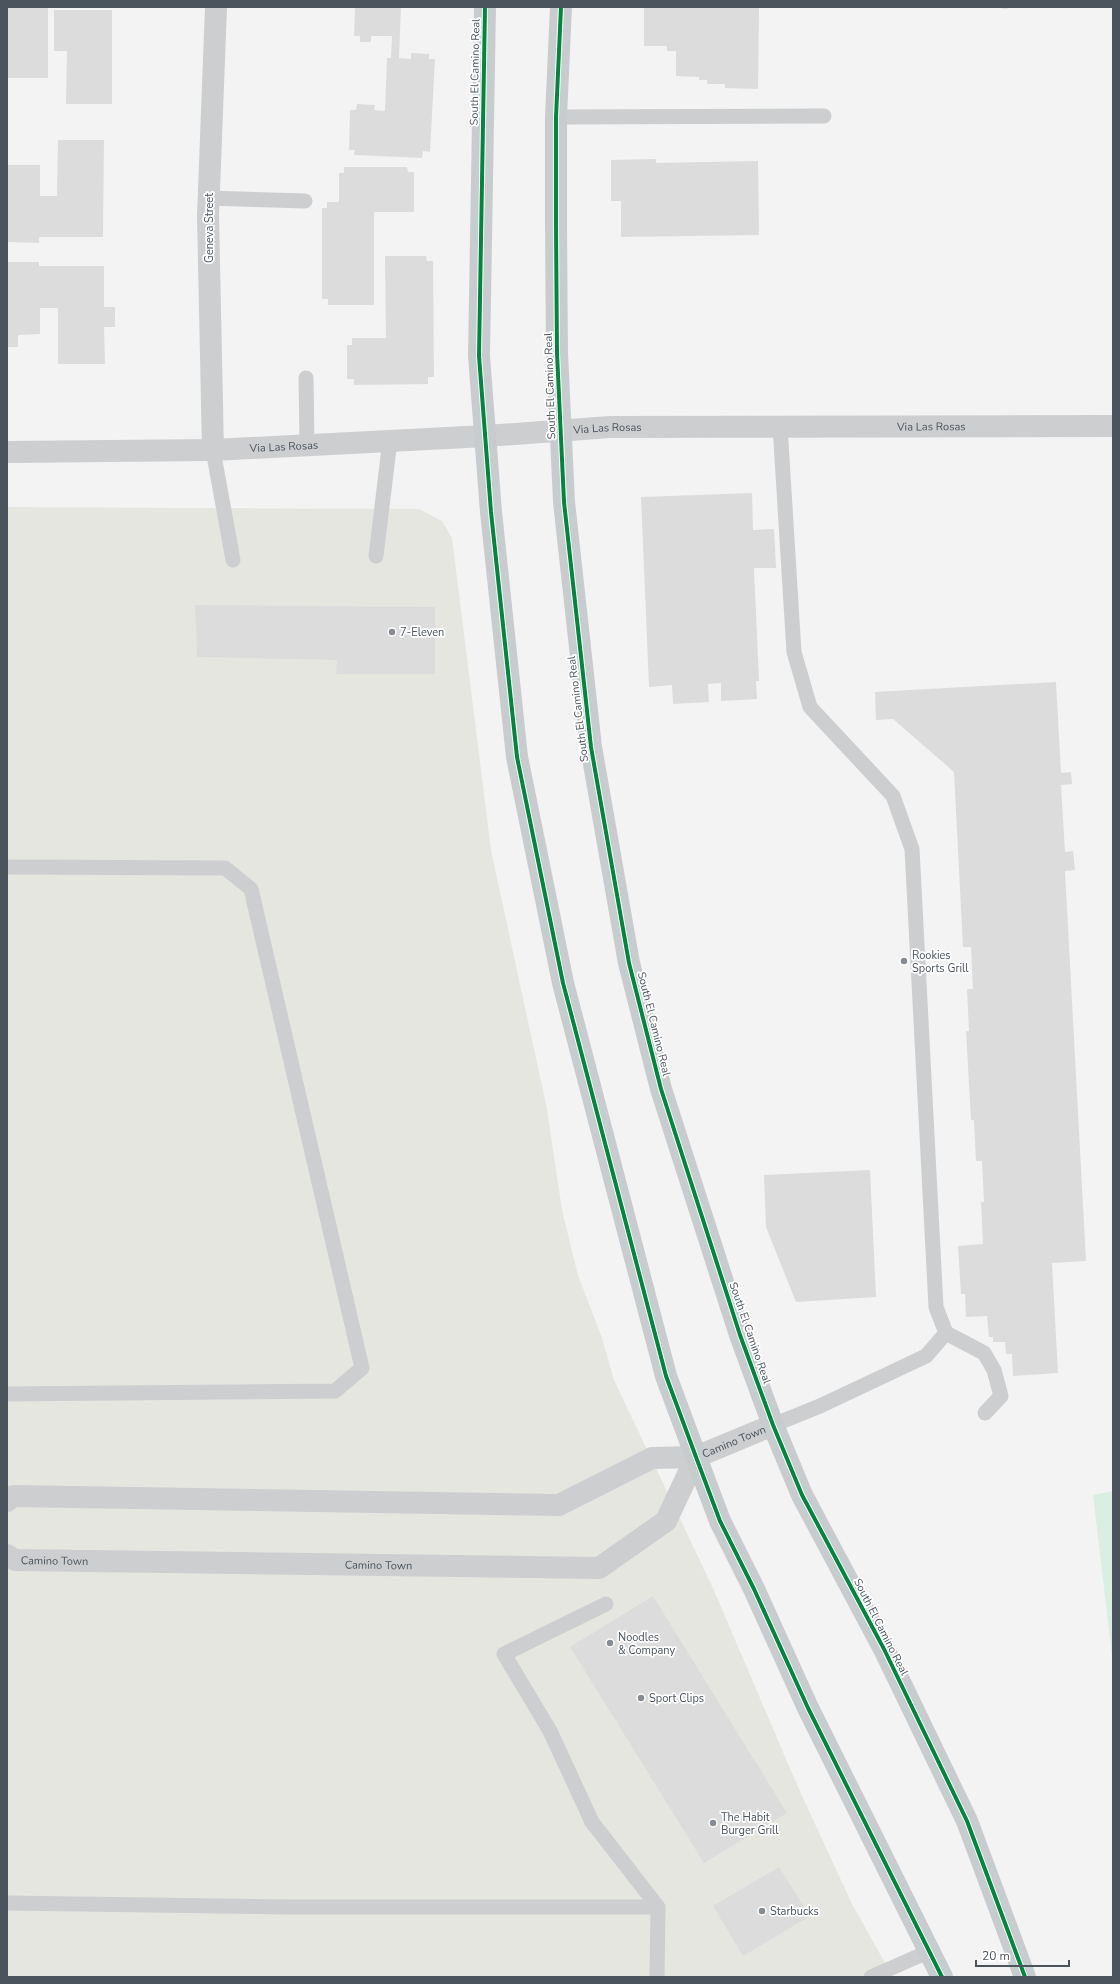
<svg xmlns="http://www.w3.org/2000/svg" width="1120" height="1984" font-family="'Nunito Sans',sans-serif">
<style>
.commercial{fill:#e6e6e1}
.green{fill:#daefe2}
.building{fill:#dcdcdd}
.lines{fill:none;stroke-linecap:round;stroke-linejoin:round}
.lane{stroke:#ccced0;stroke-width:15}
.street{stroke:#ccced0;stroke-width:22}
.primary{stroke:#c9ccce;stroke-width:22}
.cycleway-casing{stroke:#fff;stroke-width:6}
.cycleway{stroke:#00873e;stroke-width:4}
.poi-dot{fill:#868c92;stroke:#fff;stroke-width:1.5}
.labels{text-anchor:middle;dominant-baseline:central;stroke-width:3.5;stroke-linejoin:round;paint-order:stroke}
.street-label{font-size:11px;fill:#4b545d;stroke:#fff}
.poi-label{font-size:11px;fill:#4b545d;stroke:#fff;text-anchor:start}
</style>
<rect width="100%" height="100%" fill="#f3f3f3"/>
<path class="commercial" d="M7,507L419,509L442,521L452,538L491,850L547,1109L562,1210L578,1275L602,1338L614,1380L713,1588L798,1787L852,1904L893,1977H7Z"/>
<path class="green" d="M1113,1491V1664L1093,1495Z"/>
<path class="building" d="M7,7H48V78H7Z
M355,7H401L399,58L411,59V53L429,54V59H435L430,152L423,151L422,158L354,155L355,150H349L350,110H356L357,104L375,105L374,110L385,111L387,58H391L392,36H371V42H360V36H354Z
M644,7H759L758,89L725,88V84H707V80H699V77L676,76V51H667V46H644Z
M992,7H1008L1007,9Z
M54,10H112V104H66L67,51H54Z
M58,140H104L103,237H39V243L7,242V165H40V196H57Z
M656,159V163L758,161L759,235L621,237V201H611V160Z
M344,167H407L408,172H414V212H374V305H328V299H322V208H327V202H339V173H344Z
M385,256H426L427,261H433L434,377H428V384L354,385V379H347V345H352V338H386Z
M7,262H39V266H104V307H115V327H104L105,364H58V308H40V334L18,335V347H7Z
M752,493L753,530L774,529L776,568H754L759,681H756L757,699L721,701V683L708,684L709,702L673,704L672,685L649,687L641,497Z
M195,605L435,607V674H336L337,660L197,657Z
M1056,682L1061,773L1071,772L1072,784L1061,785L1065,852L1073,851L1075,870L1065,871L1086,1261L1052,1263L1058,1373L1013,1376L1012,1354H1006L1005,1342H993V1337H989L987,1316L966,1317L965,1294H961L958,1246L983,1244L981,1202H984L982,1161H976L974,1120H971L966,1031H969L967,989H973L971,947H963L954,772L893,719L876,720L875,692Z
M870,1170L876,1297L796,1302L766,1227L764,1175Z
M653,1596L787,1813L704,1863L570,1647Z
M779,1867L810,1916L743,1956L713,1906Z"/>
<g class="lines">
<path class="lane" d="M556,117L824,116
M208,198L305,201
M306,378L307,445
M213,450L233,560
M376,556L390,440
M7,867L225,868L251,889L362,1368L335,1391L7,1394
M946,1333L984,1353L994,1370L1001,1396L985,1413
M773,1425L820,1406L926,1356L946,1333L936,1307L912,849L893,796L810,707L794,652L780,426
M606,1604L504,1654L550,1731L592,1822L658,1907L657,1977
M7,1903L287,1907H658
M871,1977L930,1951"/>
<g class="street">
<path d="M213,450L208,216L216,7"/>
<path id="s1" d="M7,452L213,450L486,436L610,427L1113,426"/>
<path id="s2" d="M7,1501L13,1496L559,1505L652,1458L696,1457L773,1425"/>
<path id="s3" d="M7,1555L15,1560L599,1568L666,1521L696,1457"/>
</g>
<path class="primary" d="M485,7L479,356L491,512L517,757L563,983L666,1376L696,1457L720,1521L754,1589L808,1708L942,1977
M561,7L556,117V225L557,353L564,502L591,747L629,963L661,1089L740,1335L773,1425L802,1495L884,1649L967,1821L1025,1977"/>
<defs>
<path id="cycleway" d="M485,7L479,356L491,512L517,757L563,983L666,1376L696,1457L720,1521L754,1589L808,1708L942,1977
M561,7L556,117V225L557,353L564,502L591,747L629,963L661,1089L740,1335L773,1425L802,1495L884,1649L967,1821L1025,1977"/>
</defs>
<use href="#cycleway" class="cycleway-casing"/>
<use href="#cycleway" class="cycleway"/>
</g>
<g class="poi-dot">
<circle cx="392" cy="632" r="4"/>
<circle cx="904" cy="961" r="4"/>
<circle cx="610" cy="1643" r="4"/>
<circle cx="641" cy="1698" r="4"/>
<circle cx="713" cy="1823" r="4"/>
<circle cx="762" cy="1911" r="4"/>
</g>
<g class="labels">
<g class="street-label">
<text transform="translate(475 72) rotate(-89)">South El Camino Real</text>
<text transform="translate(209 228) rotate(-90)">Geneva Street</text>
<text transform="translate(550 386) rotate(-92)">South El Camino Real</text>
<text stroke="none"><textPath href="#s1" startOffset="925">Via Las Rosas</textPath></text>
<text stroke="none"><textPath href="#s1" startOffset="601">Via Las Rosas</textPath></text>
<text stroke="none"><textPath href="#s1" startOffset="277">Via Las Rosas</textPath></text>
<text transform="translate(578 709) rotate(-97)">South El Camino Real</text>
<text transform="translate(654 1024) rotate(76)">South El Camino Real</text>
<text transform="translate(750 1333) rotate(71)">South El Camino Real</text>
<text stroke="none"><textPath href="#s2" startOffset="743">Camino Town</textPath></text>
<text stroke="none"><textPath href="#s3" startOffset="49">Camino Town</textPath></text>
<text stroke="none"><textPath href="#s3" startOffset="373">Camino Town</textPath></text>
<text transform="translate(881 1627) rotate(63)">South El Camino Real</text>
</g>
<g class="poi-label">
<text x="400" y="632">7-Eleven</text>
<text x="912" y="955">Rookies<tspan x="912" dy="13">Sports Grill</tspan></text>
<text x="618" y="1637">Noodles<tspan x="618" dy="13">&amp; Company</tspan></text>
<text x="649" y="1698">Sport Clips</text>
<text x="721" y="1817">The Habit<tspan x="721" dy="13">Burger Grill</tspan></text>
<text x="770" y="1911">Starbucks</text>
</g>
</g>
<rect width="1120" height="1984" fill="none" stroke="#4b545d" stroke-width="16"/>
<path d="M976 1960v6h93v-6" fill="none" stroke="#4b545d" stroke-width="2"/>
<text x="982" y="1960" font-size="12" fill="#4b545d" stroke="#ffffff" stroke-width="3" paint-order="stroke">20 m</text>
</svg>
